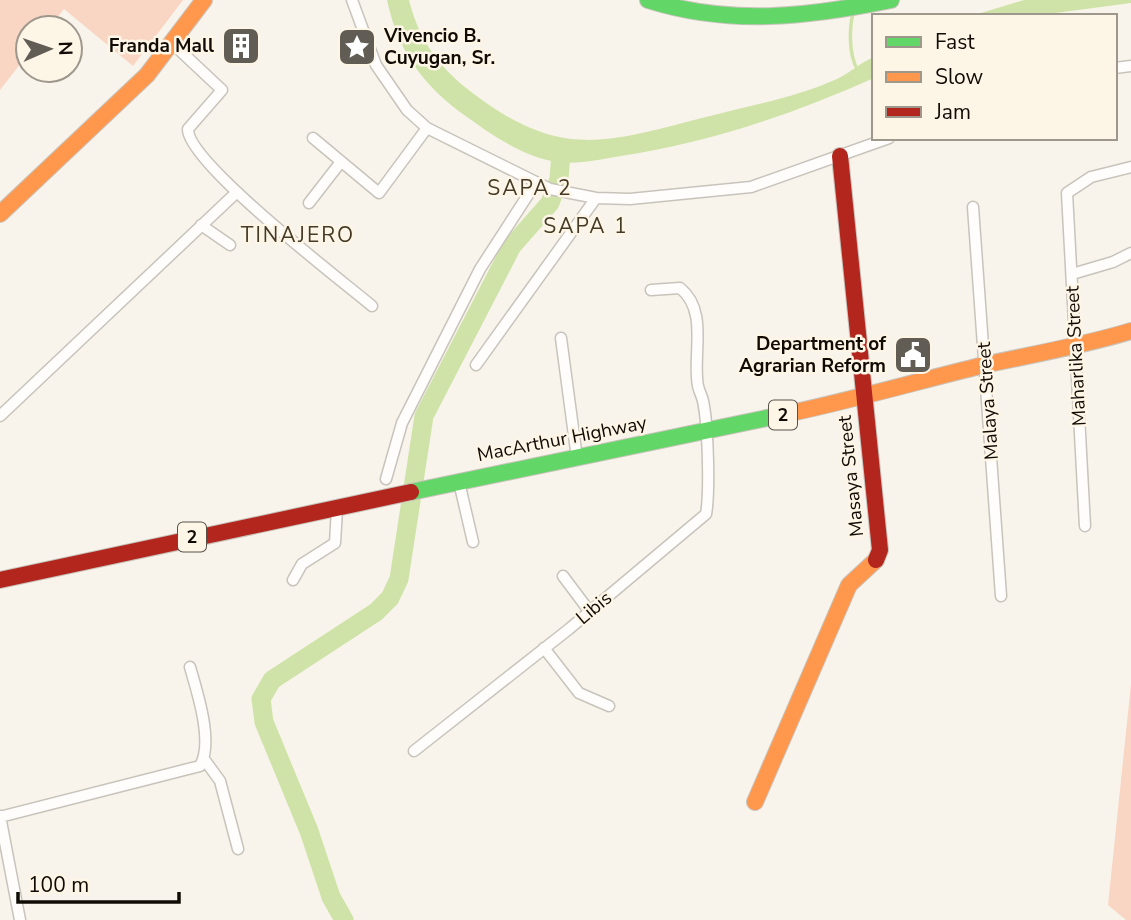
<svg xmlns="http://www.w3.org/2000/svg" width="1131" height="920" font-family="'Nunito Sans',sans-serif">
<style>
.green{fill:#f9d5c3}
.water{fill:#cfe3a8}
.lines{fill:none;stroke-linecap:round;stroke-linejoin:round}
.stream{stroke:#cfe3a8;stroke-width:3.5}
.river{stroke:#cfe3a8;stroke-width:19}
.street-casing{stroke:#c8c3bb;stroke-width:13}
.fast-casing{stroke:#c8c3bb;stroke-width:18}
.slow-casing{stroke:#c8c3bb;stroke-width:18}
.jam-casing{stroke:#c8c3bb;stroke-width:18}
.street{stroke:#fefdfc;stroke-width:10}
.fast{stroke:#63d668;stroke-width:16}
.slow{stroke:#ff974d;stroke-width:16}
.jam{stroke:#b3261e;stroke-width:16}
.labels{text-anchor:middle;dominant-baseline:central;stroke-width:5;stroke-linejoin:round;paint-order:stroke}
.shield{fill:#fdf5e6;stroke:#575148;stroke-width:2}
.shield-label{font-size:18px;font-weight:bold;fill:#100b04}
.poi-label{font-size:19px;font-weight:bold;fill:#100b04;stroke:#fdf5e6;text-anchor:end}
.street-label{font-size:19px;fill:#100b04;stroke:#fdf5e6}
.neighbourhood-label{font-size:21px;letter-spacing:2px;fill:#443a26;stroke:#fdf5e6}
</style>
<rect width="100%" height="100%" fill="#f8f4eb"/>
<path class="green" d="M0,0H183L133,66L64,9L49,28H28V54L0,90Z
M1131,684V920H1126L1108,905Z"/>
<path class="water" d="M387,0H409C420,44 442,71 478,97C566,162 613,140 710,116C753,105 797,97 837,79C850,73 861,62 874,57V78C793,114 709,143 621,156C602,159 578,165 558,162C522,157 489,133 460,112C421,83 397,48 387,0Z
M1024,0H1131V3L1033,16H971Z"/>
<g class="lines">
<path class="stream" d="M853,13C849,30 849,54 857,69"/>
<path class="river" d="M344,920L331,897L309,831L264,722L261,699L272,680L376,612L390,598L399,579L424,416L512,246L550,203L559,179L561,152"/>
<defs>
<path id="street" d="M352,0L376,65L407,110L427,128L550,189L596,198L630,199L751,187L889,138
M173,44L222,90L188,129C187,162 341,280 372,306
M1115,68L1131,66
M313,138L379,193L427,128
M309,203L340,163
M973,207L1001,596
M201,225L230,245
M1072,274L1113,262L1131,253
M561,338L577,458
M476,365L596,198
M0,416L237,192
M386,479L402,423L480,269L535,184
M459,482L473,542
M1085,526L1067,193L1091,177L1131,167
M563,576L590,612
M293,580L302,564L335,543L337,509
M544,648L579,693L609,706
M414,751L569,629L706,514C710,492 708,424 703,401C702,396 699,391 698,386C692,355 709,311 680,288L651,290
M204,759L220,781L238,849
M0,816L20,920
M0,817L200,766C214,742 197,692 190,667"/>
<path id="fast" d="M648,0C730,26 808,17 891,0
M411,492L786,414"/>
<path id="slow" d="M0,214L147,75L204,0
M786,414C853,400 918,381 984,365C1034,354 1082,346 1131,331
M755,802L849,585L876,560"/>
<path id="jam" d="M840,156L880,550L876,560
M0,580L411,492"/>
</defs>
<use href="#street" class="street-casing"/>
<use href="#fast" class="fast-casing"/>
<use href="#slow" class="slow-casing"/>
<use href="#jam" class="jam-casing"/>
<use href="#street" class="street"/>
<use href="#fast" class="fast"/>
<use href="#slow" class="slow"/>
<use href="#jam" class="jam"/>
</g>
<defs>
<symbol id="building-square" viewBox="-11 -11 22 22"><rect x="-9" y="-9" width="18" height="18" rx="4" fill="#615d55" stroke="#fdf5e6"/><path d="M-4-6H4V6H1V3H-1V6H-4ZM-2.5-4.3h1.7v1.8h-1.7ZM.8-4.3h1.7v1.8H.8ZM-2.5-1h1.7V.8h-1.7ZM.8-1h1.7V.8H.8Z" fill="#fff"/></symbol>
<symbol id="sight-square" viewBox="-11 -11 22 22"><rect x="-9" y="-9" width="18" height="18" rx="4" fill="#615d55" stroke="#fdf5e6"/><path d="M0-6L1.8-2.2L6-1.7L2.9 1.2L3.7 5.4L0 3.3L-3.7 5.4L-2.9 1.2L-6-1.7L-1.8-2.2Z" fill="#fff"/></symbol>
<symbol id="civic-square" viewBox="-11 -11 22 22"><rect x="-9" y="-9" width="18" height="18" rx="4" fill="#615d55" stroke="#fdf5e6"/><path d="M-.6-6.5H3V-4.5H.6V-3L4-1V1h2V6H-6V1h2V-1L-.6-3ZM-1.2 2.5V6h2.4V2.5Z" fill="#fff"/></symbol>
</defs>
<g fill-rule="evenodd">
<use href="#building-square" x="219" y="24" width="44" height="44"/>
<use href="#sight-square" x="335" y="25" width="44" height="44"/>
<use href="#civic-square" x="891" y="333" width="44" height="44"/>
</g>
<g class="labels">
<g class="shield">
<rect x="769" y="400.5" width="28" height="29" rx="5"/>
<rect x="178" y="522.5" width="28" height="29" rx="5"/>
</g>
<g class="shield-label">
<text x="783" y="415">2</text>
<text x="192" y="537">2</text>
</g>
<g class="poi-label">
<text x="384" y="36" text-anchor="start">Vivencio B.<tspan x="384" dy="22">Cuyugan, Sr.</tspan></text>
<text x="214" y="46">Franda Mall</text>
<text x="886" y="344">Department of<tspan x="886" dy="22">Agrarian Reform</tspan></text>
</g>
<g class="street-label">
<text transform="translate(1076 356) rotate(-93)">Maharlika Street</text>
<text transform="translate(988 401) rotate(-94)">Malaya Street</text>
<text transform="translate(562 439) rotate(-11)">MacArthur Highway</text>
<text transform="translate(851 476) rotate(-96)">Masaya Street</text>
<text transform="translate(594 608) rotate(-40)">Libis</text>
</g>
<g class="neighbourhood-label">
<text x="530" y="188">SAPA 2</text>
<text x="586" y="226">SAPA 1</text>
<text x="298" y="235">TINAJERO</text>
</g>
</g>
<rect x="872" y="14" width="245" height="126" fill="#fdf5e6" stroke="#9e978c" stroke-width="2"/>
<rect x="886" y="37" width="35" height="10" fill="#63d668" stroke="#9e978c" stroke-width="2"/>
<text x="935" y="49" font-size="21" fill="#100b04">Fast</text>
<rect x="886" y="72" width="35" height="10" fill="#ff974d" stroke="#9e978c" stroke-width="2"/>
<text x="935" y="84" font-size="21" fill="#100b04">Slow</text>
<rect x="886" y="107" width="35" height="10" fill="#b3261e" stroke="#9e978c" stroke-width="2"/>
<text x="935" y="119" font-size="21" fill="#100b04">Jam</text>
<g transform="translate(49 49) rotate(88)"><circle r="33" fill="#fdf5e6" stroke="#9e978c" stroke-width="2"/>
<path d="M0-5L12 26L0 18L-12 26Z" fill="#615d55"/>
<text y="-10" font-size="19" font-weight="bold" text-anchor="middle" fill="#100b04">N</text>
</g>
<path d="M18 892v10h161v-10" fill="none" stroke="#100b04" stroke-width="3.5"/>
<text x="28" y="892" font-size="21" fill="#100b04" stroke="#fdf5e6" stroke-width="5" paint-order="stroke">100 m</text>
</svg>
